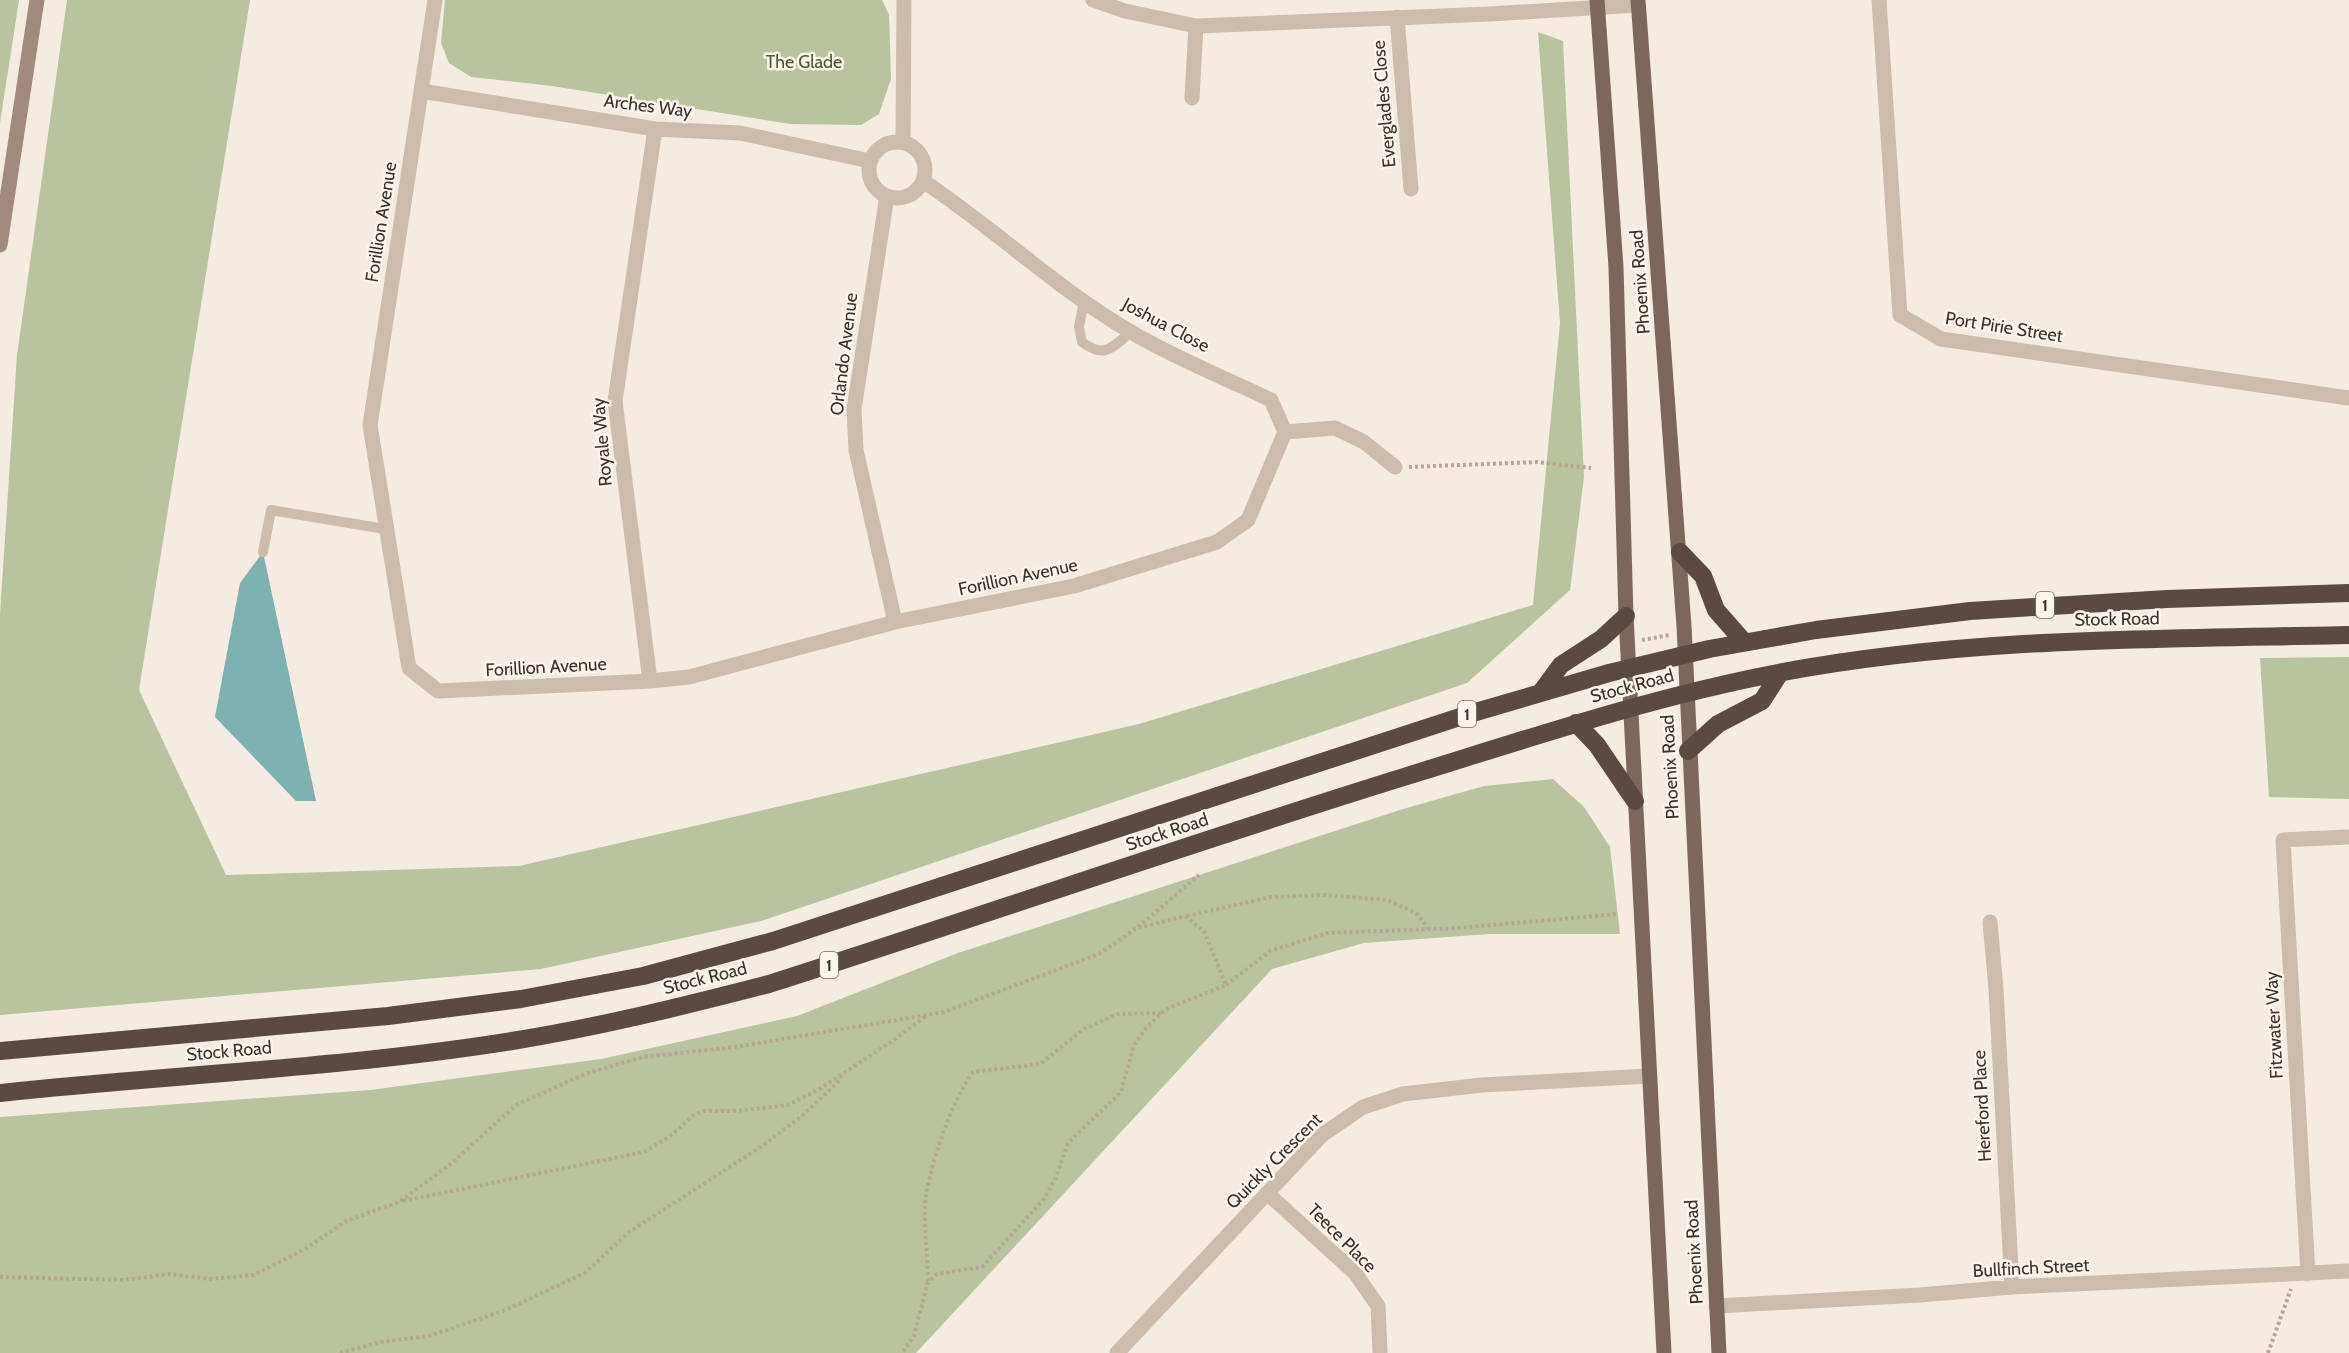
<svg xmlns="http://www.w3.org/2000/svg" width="2349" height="1353" font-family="Cabin,sans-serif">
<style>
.green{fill:#b8c4a0}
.water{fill:#7fb0b2}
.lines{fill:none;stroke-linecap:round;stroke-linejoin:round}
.path{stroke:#b9a596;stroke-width:4;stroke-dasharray:3 3;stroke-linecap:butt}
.lane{stroke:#cdbbac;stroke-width:10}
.street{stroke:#cdbbac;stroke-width:15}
.secondary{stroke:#a18a7d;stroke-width:15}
.primary{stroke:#7d675c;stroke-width:15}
.highway{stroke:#5c4a42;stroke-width:18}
.labels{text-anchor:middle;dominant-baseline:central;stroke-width:5;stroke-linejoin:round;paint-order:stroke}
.shield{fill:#fbf5ee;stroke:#756b66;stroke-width:1.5}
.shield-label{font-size:16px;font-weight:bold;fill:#3b302b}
.park-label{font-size:18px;fill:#4a5a2e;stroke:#fbf5ee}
.street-label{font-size:18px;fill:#3b302b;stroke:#fbf5ee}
</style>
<rect width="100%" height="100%" fill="#f4ebe1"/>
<path class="green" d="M0,0H19L0,123Z
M67,0H250L139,690L226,875L519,866L1139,724L1533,605L1560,323L1538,32L1563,41L1584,477L1570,590L1467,683L761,921L541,969L0,1015V614L17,355Z
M445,0H882L889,14L891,79L879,114L861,125L790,124L552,86L471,77L449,63L441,43Z
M2349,657V799L2269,797L2260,658Z
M1553,779L1584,807L1610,847L1620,934H1489L1364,943L1272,969L916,1353H0V1117L370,1090L601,1059L797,1016L958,953L1403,809L1484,786Z"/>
<path class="water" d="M263,552L316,801H296L215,717L240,583Z"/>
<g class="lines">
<path class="path" d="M1409,467L1537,462L1591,468
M1642,640L1670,635
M1187,916L1271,897L1325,895L1387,900L1416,913L1428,928
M1138,927L1199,875
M1226,985L1270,951L1327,933L1459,928L1617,914
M403,1201L644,1152L669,1137L694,1115L704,1111H736L788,1105L818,1090L894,1040L926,1016
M0,1277L124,1280L169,1274L210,1279L254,1275L305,1249L346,1221L399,1202L452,1163L516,1105L585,1074L643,1057L736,1047L944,1012L1099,954L1135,929L1185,916L1204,931L1226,985L1166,1009L1146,1028L1134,1045L1121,1092L1068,1143L1056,1177L1044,1199L982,1267L937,1274L928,1282L914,1336L902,1353
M928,1281C928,1256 924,1231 925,1207C926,1174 953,1097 973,1072L1040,1064L1084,1029L1118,1014L1162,1013
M340,1353L380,1342L429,1336L503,1311L585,1273L629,1232L759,1148L802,1116L838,1082L842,1074
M2268,1353L2291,1289"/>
<path class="lane" d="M1084,301L1079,327L1082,342C1105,359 1111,348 1131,332
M263,552L271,510L385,529"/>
<path class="street" d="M435,0L370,425L409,668L438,691L650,681L689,677L895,622L1074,586L1217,542L1248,520L1285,432
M1093,0L1125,11L1196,26L1490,14L1638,5
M1879,0L1900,315L1941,339L2349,398
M1397,17L1411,189
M421,91L655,129L740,133L870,161
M1192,98L1196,26
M903,142L904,0
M869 170a28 28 0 1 1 56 0a28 28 0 1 1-56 0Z
M923,181C994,228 1057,289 1131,332C1175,358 1225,378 1271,400L1285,432
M887,196L854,409L856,450L895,622
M1285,432L1335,428L1364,442L1395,467
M650,681L615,401L655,129
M1990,922L1996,989L2012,1287
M1267,1193L1355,1273L1378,1306L1380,1353
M2308,1274L2283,840L2349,837
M1716,1306L1920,1295L2012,1287L2349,1271
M1117,1353L1322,1135L1363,1107L1403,1094L1482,1085L1649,1076"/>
<path class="secondary" d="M0,245L37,0"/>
<path class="primary" d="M1597,0L1616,267L1626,616L1664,1353
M1638,0L1684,626L1719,1353"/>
<path class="highway" d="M1680,552L1703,576L1716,610L1744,642
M1541,692L1561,665L1601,639L1626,616
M1576,723L1597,745L1635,801
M1688,751L1718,724L1762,701L1780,673
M0,1051L388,1016L521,999L643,976L773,941L1469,714L1609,673L1709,649L1816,630L1970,611L2167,599L2349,593
M0,1093C170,1075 342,1068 512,1041C599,1027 684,1006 769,984C982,916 1194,842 1407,776C1530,738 1652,697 1778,673C1967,637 2158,639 2349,635"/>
</g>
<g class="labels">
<g class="shield">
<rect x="2036" y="592" width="18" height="26" rx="4.5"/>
<rect x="1458" y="701" width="18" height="26" rx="4.5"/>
<rect x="820" y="952" width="18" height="26" rx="4.5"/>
</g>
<g class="shield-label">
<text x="2045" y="605">1</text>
<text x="1467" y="714">1</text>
<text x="829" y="965">1</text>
</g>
<g class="park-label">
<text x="804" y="62">The Glade</text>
</g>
<g class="street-label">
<text transform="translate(1384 104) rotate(-95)">Everglades Close</text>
<text transform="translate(648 106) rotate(7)">Arches Way</text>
<text transform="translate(381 222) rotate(-81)">Forillion Avenue</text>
<text transform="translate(1640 282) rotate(-94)">Phoenix Road</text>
<text transform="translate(1166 325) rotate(28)">Joshua Close</text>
<text transform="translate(2004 327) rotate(9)">Port Pirie Street</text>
<text transform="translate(844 354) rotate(-83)">Orlando Avenue</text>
<text transform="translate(602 442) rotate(-95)">Royale Way</text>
<text transform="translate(1018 577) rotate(-12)">Forillion Avenue</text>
<text transform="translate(2117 619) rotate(-1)">Stock Road</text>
<text transform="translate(546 667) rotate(-3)">Forillion Avenue</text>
<text transform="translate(1632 686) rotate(-15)">Stock Road</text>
<text transform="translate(1670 767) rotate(-93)">Phoenix Road</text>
<text transform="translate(1167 832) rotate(-18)">Stock Road</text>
<text transform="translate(705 978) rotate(-14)">Stock Road</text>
<text transform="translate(2274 1025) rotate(-93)">Fitzwater Way</text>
<text transform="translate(229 1051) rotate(-5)">Stock Road</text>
<text transform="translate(1982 1106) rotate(-93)">Hereford Place</text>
<text transform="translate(1274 1161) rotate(-45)">Quickly Crescent</text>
<text transform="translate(1342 1238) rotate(45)">Teece Place</text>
<text transform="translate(1694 1252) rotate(-93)">Phoenix Road</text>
<text transform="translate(2031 1268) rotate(-3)">Bullfinch Street</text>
</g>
</g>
</svg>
